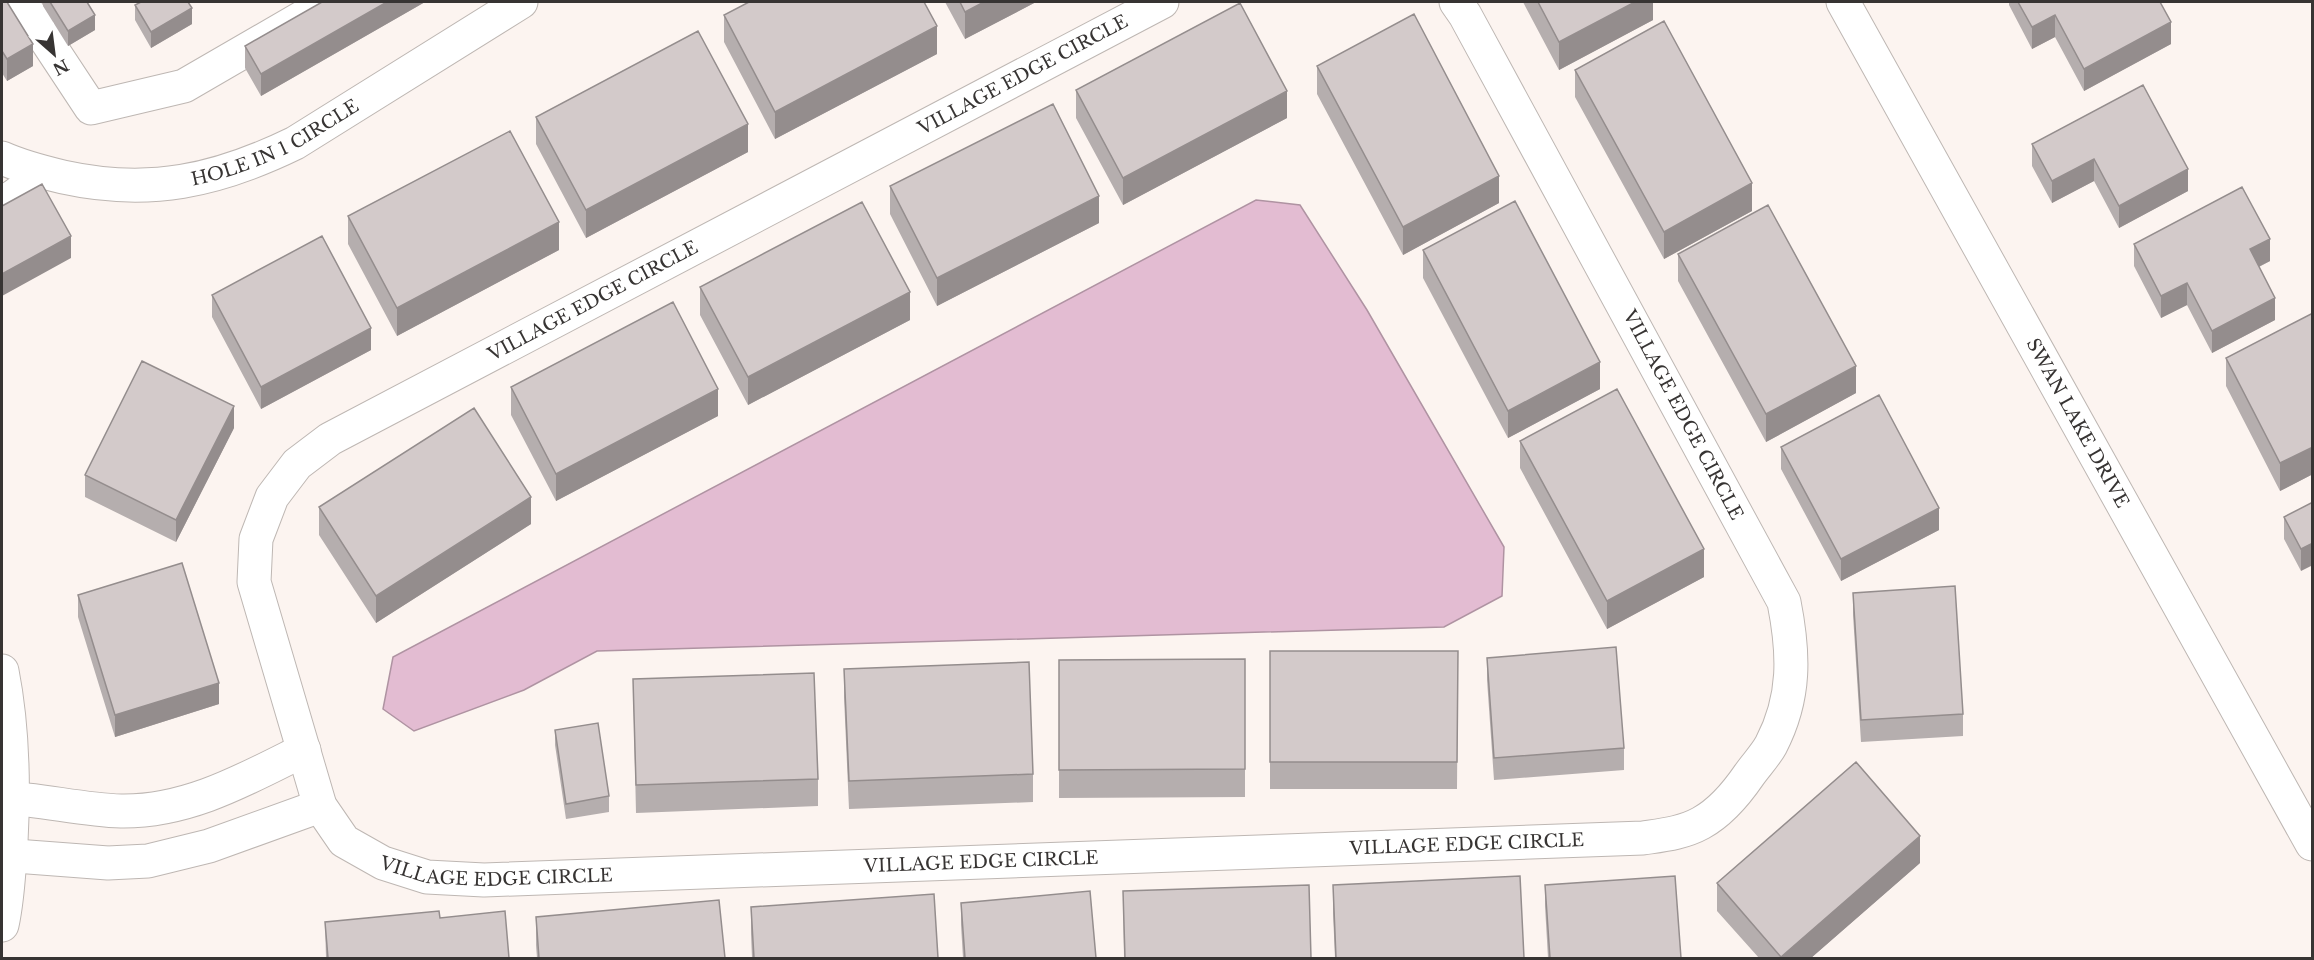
<svg xmlns="http://www.w3.org/2000/svg" width="2314" height="960" font-family="'Libre Baskerville',serif">
<style>
.water{fill:#e3bcd2;stroke:#af93a2;stroke-width:1.5}
.lines{fill:none;stroke-linecap:round;stroke-linejoin:round}
.minor-casing{stroke:#beb7b3;stroke-width:35}
.minor{stroke:#fff;stroke-width:33}
.wall{fill:#b5aeae}
.shaded-wall{fill:#948d8d}
.building{fill:#d3caca;stroke:#948d8d;stroke-width:1.5}
.labels{text-anchor:middle;dominant-baseline:central;stroke-width:6;stroke-linejoin:round;paint-order:stroke}
.street-label{font-size:18px;fill:#373433;stroke:#fff}
</style>
<rect width="100%" height="100%" fill="#fcf4f0"/>
<path class="water" d="M1256,200L1300,205L1367,310L1504,547L1502,596L1444,627L597,651L524,690L414,731L383,709L393,657Z"/>
<g class="lines">
<defs>
<g id="minor">
<path d="M21,2L91,108L184,86L329,2"/>
<path id="s1" d="M1162,2L330,439L297,464L272,497L256,539L254,582L320,806L344,841L383,863L427,877L484,880L1643,838C1663,835 1683,833 1701,823C1721,812 1736,794 1749,775C1756,765 1765,756 1771,745C1796,697 1794,653 1784,602L1465,15L1456,2"/>
<path id="s2" d="M1843,2L2312,844"/>
<path id="s3" d="M2,158C22,167 42,172 63,177C149,196 217,181 295,143L521,2"/>
<path d="M2,203C18,194 28,189 32,170"/>
<path d="M2,671C13,727 14,785 11,842C9,870 8,898 2,925"/>
<path d="M2,798C41,799 81,810 121,811C188,812 246,779 304,750"/>
<path d="M2,855L108,863L148,861L209,846L320,806"/>
</g>
</defs>
<use href="#minor" class="minor-casing"/>
<use href="#minor" class="minor"/>
</g>
<path class="wall" d="M2,2L33,66L7,81L2,73Z
M43,2H87L95,30L68,46L43,6Z
M322,2H425L261,96L245,68V46Z
M945,2H1036L965,39Z
M1523,2H1653V20L1559,70Z
M2009,2H2160L2171,44L2084,91L2055,37L2032,49L2009,5Z
M135,5L192,24L151,48L135,20Z
M724,15L937,54L775,139L724,42Z
M1317,66L1499,203L1403,255L1317,94Z
M1575,70L1752,211L1664,259L1575,97Z
M2143,85L2188,191L2119,228L2094,181L2052,203L2032,166V144Z
M1076,90L1287,118L1123,205L1076,118Z
M536,117L748,152L586,238L536,144Z
M890,186L1099,223L937,306L890,214Z
M348,216L559,250L397,336L348,244Z
M2134,244L2270,261L2259,267L2275,320L2212,353L2187,305L2161,318L2134,266Z
M1423,250L1600,389L1508,438L1423,278Z
M1678,254L1856,393L1766,442L1678,281Z
M700,287L910,320L748,405L700,315Z
M212,295L371,350L261,409L212,317Z
M2313,313V474L2280,491L2226,386V358Z
M511,387L718,416L556,501L511,415Z
M234,428L176,542L85,497V475Z
M1520,441L1704,577L1607,629L1520,468Z
M1781,447L1939,530L1841,581L1781,469Z
M2313,502L2301,571L2284,539V517Z
M319,507L531,524L376,623L319,535Z
M1853,593L1963,714V736L1861,742L1853,615Z
M78,595L219,704L115,737L78,617Z
M1270,651H1458L1457,789H1270Z
M1487,658L1624,748V770L1494,780L1487,680Z
M1245,659V797L1059,798V660Z
M844,669L1033,774V802L849,809L844,697Z
M633,679L818,779V806L636,813Z
M555,730L609,796V812L566,819L555,745Z
M1920,863L1811,958H1759L1717,911V883Z
M1333,885L1524,958H1335L1333,913Z
M1545,885L1681,958H1548L1545,906Z
M1123,891L1311,958H1124Z
M961,903L1096,958H963L961,925Z
M751,907L938,958H752L751,934Z
M536,917L725,958H537L536,945Z
M440,918L509,958H326L325,922Z"/>
<path class="shaded-wall" d="M387,2H425L261,96V74Z
M984,2H1036L965,39V12Z
M1635,2H1653V20L1559,70V42Z
M192,8V24L151,48V32Z
M95,15V30L68,46V31Z
M2055,15V37L2032,49V27Z
M2171,22V44L2084,91V69Z
M937,26V54L775,139V112Z
M33,44V66L7,81V59Z
M1287,91V118L1123,205V178Z
M748,124V152L586,238V210Z
M2094,159V181L2052,203V181Z
M2188,169V191L2119,228V206Z
M1499,176V203L1403,255V227Z
M1752,183V211L1664,259V232Z
M1099,196V223L937,306V278Z
M559,222V250L397,336V308Z
M71,236V258L2,296V274Z
M2270,239V261L2250,271V249Z
M2187,283V305L2161,318V296Z
M910,292V320L748,405V377Z
M2275,298V320L2212,353V331Z
M371,328V350L261,409V387Z
M1600,362V389L1508,438V411Z
M1856,366V393L1766,442V414Z
M718,389V416L556,501V474Z
M234,406V428L176,542V520Z
M2313,447V474L2280,491V463Z
M531,497V524L376,623V596Z
M1939,508V530L1841,581V559Z
M2313,543V565L2301,571V549Z
M1704,549V577L1607,629V601Z
M219,683V704L115,737V715Z
M1920,836V863L1811,958H1781V957Z"/>
<path class="building" d="M2,2H7L33,44L7,59L2,51Z
M50,2H87L95,15L68,31Z
M141,2H188L192,8L151,32L135,5Z
M322,2H387L261,74L245,46Z
M749,2H924L937,26L775,112L724,15Z
M960,2H984L965,12Z
M1538,2H1635L1559,42Z
M2018,2H2160L2171,22L2084,69L2055,15L2032,27Z
M1240,3L1287,91L1123,178L1076,90Z
M1414,14L1499,176L1403,227L1317,66Z
M1664,21L1752,183L1664,232L1575,70Z
M698,31L748,124L586,210L536,117Z
M2143,85L2188,169L2119,206L2094,159L2052,181L2032,144Z
M1053,104L1099,196L937,278L890,186Z
M510,131L559,222L397,308L348,216Z
M42,184L71,236L2,274V206Z
M2242,187L2270,239L2250,249L2275,298L2212,331L2187,283L2161,296L2134,244Z
M1515,201L1600,362L1508,411L1423,250Z
M862,202L910,292L748,377L700,287Z
M1768,205L1856,366L1766,414L1678,254Z
M322,236L371,328L261,387L212,295Z
M673,302L718,389L556,474L511,387Z
M2313,313V447L2280,463L2226,358Z
M142,361L234,406L176,520L85,475Z
M1617,389L1704,549L1607,601L1520,441Z
M1879,395L1939,508L1841,559L1781,447Z
M474,408L531,497L376,596L319,507Z
M2313,502V543L2301,549L2284,517Z
M182,563L219,683L115,715L78,595Z
M1955,586L1963,714L1861,720L1853,593Z
M1616,647L1624,748L1494,758L1487,658Z
M1270,651H1458L1457,762H1270Z
M1245,659V769L1059,770V660Z
M1029,662L1033,774L849,781L844,669Z
M814,673L818,779L636,785L633,679Z
M598,723L609,796L566,804L555,730Z
M1856,762L1920,836L1781,957L1717,883Z
M1520,876L1524,958H1336L1333,885Z
M1675,876L1681,958H1550L1545,885Z
M1309,885L1311,958H1125L1123,891Z
M1090,891L1096,958H965L961,903Z
M934,894L938,958H754L751,907Z
M719,900L725,958H539L536,917Z
M439,911L440,918L505,911L509,958H328L325,922Z"/>
<g class="labels">
<g class="street-label">
<text transform="translate(1023 75) rotate(-28)">VILLAGE EDGE CIRCLE</text>
<text stroke="none"><textPath href="#s3" startOffset="285">HOLE IN 1 CIRCLE</textPath></text>
<text transform="translate(593 301) rotate(-28)">VILLAGE EDGE CIRCLE</text>
<text transform="translate(1683 415) rotate(62)">VILLAGE EDGE CIRCLE</text>
<text stroke="none"><textPath href="#s2" startOffset="482">SWAN LAKE DRIVE</textPath></text>
<text stroke="none"><textPath href="#s1" startOffset="2518">VILLAGE EDGE CIRCLE</textPath></text>
<text stroke="none"><textPath href="#s1" startOffset="2032">VILLAGE EDGE CIRCLE</textPath></text>
<text stroke="none"><textPath href="#s1" startOffset="1546">VILLAGE EDGE CIRCLE</textPath></text>
</g>
</g>
<rect width="2314" height="960" fill="none" stroke="#373433" stroke-width="6"/>
<g transform="translate(54 54) rotate(152)" stroke="#ffffff" stroke-width="4.5" paint-order="stroke">
<path d="M0-4.5L10 22L0 15L-10 22Z" fill="#373433"/>
<text y="-9" font-size="16" font-weight="bold" text-anchor="middle" fill="#373433">N</text>
</g>
</svg>
